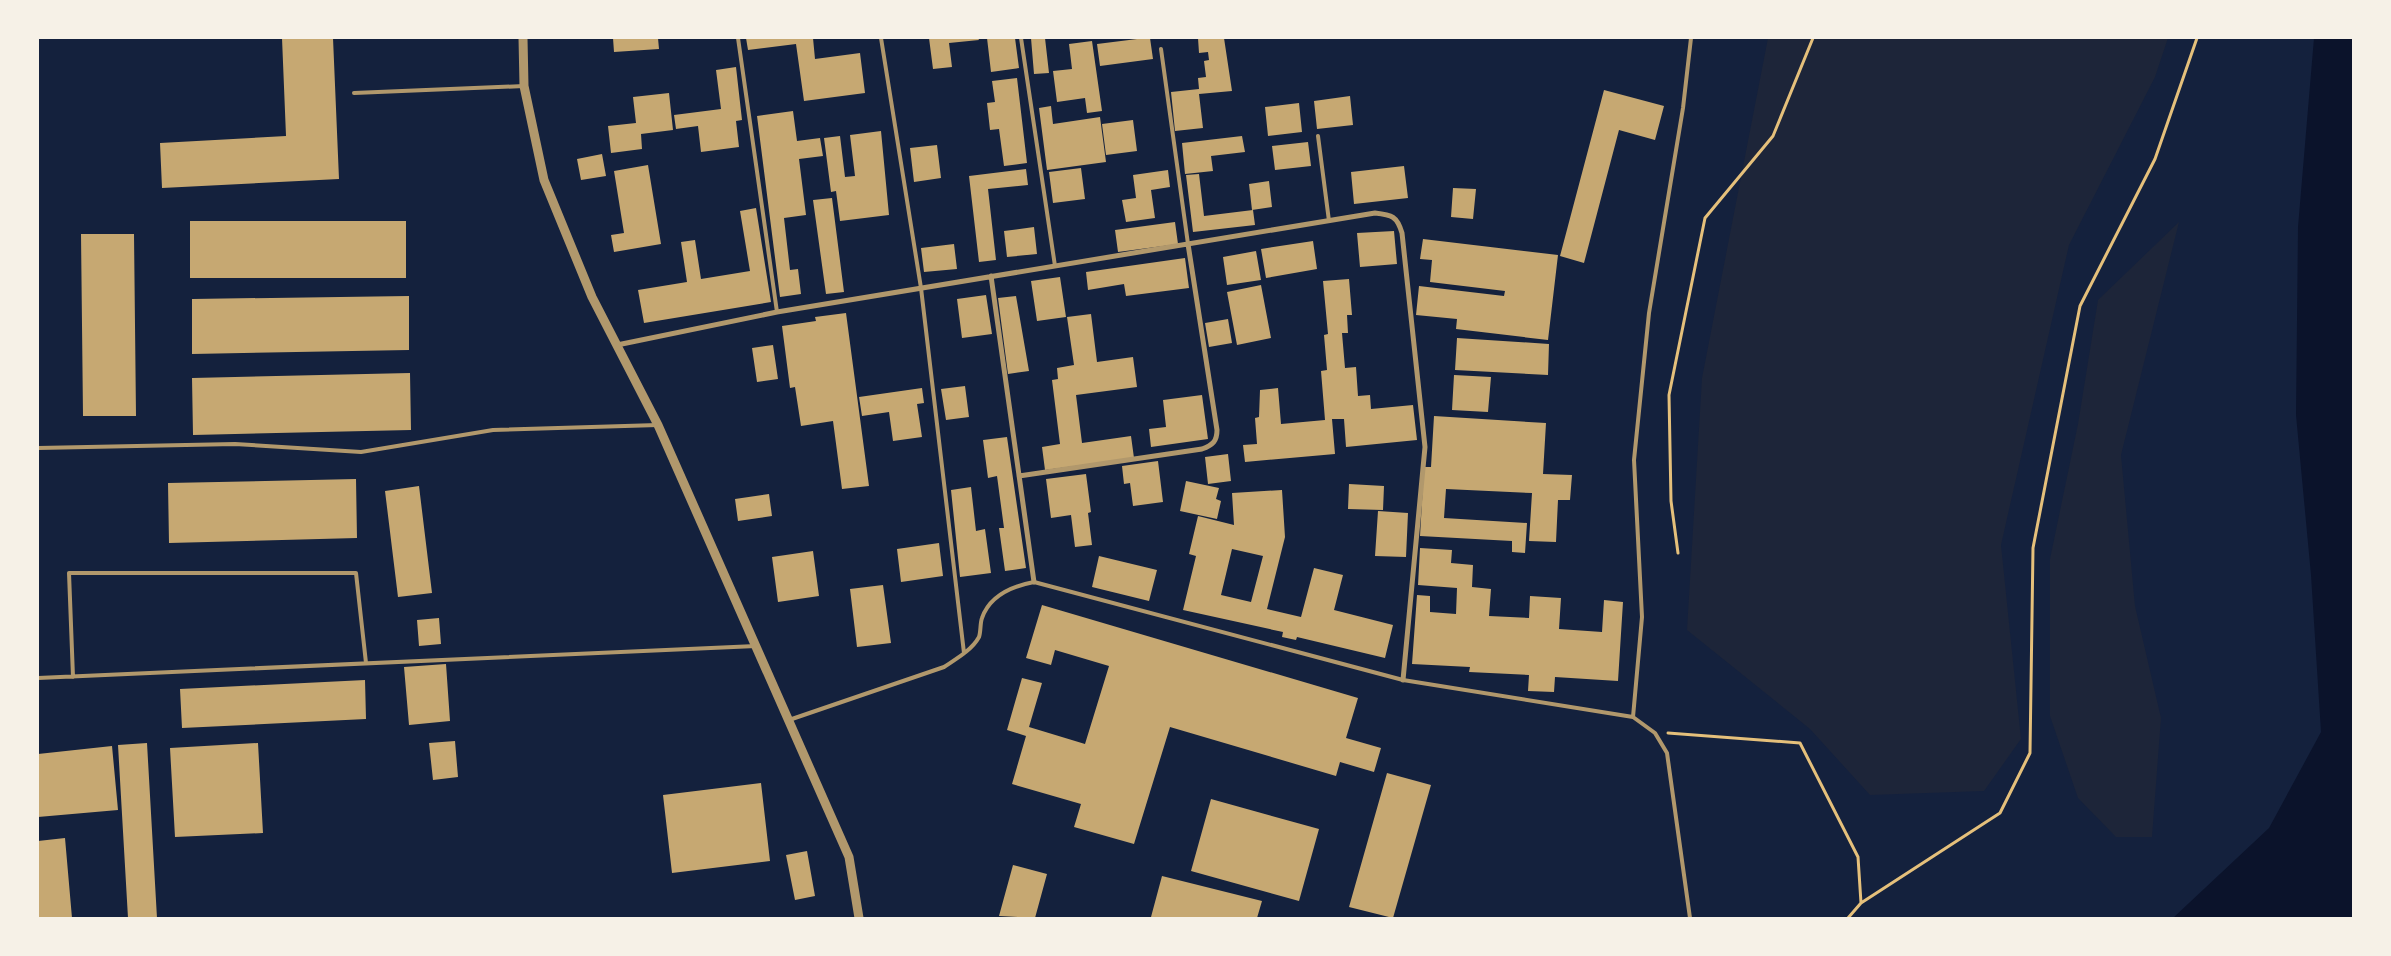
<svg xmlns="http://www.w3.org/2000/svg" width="2391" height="956" font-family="'Titillium Web',sans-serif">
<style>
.green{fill:#1d2539}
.water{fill:#0b132b}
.building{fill:#c6a872;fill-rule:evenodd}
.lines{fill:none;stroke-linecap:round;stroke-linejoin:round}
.path{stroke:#e5c07b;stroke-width:3}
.service{stroke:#b1986c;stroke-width:4}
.minor{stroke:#b1986c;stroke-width:5}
.tertiary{stroke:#b1986c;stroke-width:9}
</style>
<rect width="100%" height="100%" fill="#14213d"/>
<path class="green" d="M1768,38H2168L2155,77L2069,245L2001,545L2021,739L1984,791L1870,795L1810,729L1687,630L1702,378Z
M2179,222L2121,455L2135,606L2161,718L2152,837H2116L2078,798L2050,716V559L2078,424L2098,300Z"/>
<path class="water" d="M2314,38H2354L2353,918H2173L2269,828L2321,732L2311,575L2296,415L2298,227Z"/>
<path class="building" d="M282,38H333L339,179L162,188L160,143L286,136Z
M613,38H658L659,49L614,52Z
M746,38H813L815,59L860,53L865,93L804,101L796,44L748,50Z
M929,38H978L979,40L949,43L952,67L933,69Z
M987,38H1015L1019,68L991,72Z
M1031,38H1045L1049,73L1034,74Z
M1145,38H1150L1153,59L1100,66L1097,44Z
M1198,38H1224L1232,91L1199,94L1203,128L1175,131L1171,92L1199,89L1198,78L1206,77L1204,61L1209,60L1208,52L1199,53Z
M1092,41L1102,111L1087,113L1085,98L1057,102L1053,71L1072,69L1069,44Z
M736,67L742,120L736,121L739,147L701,152L698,126L676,129L674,115L721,109L716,70Z
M1017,78L1027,163L1004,166L999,129L990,130L987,103L995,102L992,81Z
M1604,90L1664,106L1655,140L1619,130L1584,263L1560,256Z
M669,93L673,130L641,134L642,149L611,153L608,126L636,123L633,97Z
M1350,96L1353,125L1317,129L1314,101Z
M1299,103L1302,132L1268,136L1265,107Z
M1051,106L1053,124L1100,117L1106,162L1047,170L1039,108Z
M793,111L797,141L820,138L823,156L799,159L806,215L784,218L790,270L798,269L801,294L780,297L757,116Z
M1133,120L1137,151L1106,155L1102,124Z
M881,131L889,215L840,221L836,191L831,192L824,138L840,136L845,177L855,176L850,135Z
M1242,136L1245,152L1211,156L1213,171L1185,174L1182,143Z
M1308,142L1311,166L1275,170L1272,146Z
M937,145L941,178L914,182L910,148Z
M602,154L606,176L581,180L577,159Z
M648,165L661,244L614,252L611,235L624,233L614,171Z
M1404,166L1408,198L1354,204L1351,172Z
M1081,168L1085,199L1053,203L1049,172Z
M1026,169L1028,185L988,189L996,260L979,262L969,176Z
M1168,170L1170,187L1151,190L1155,218L1126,222L1122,200L1136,198L1133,175Z
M1199,174L1204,216L1253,210L1255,225L1193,232L1186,175Z
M1269,181L1272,207L1252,210L1249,184Z
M1453,188L1476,189L1473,219L1451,217Z
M832,198L844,292L826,294L813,200Z
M756,208L771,302L644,323L638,290L687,282L681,242L695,240L701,279L750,271L740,211Z
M190,221H406V278H190Z
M1175,222L1178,244L1118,252L1115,230Z
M1034,227L1037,254L1007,257L1004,231Z
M1394,231L1397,264L1360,267L1357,233Z
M81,234H134L136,416H83Z
M1423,239L1558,255L1548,340L1456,329L1457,319L1416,315L1419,286L1504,296L1505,291L1430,282L1432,260L1420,259Z
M1313,241L1317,269L1266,278L1261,249Z
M954,244L957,269L924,272L921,248Z
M1256,251L1261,280L1227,285L1223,257Z
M1185,258L1189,288L1126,296L1124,284L1088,290L1086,272Z
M1060,277L1066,317L1037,321L1031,281Z
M1349,279L1352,315H1347L1348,333H1342L1345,368L1356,367L1358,396L1370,395L1371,409L1413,405L1417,440L1346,447L1344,419H1332L1335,454L1245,462L1243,445L1257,444L1255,418L1259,417L1260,390L1278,388L1281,424L1325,420L1321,371L1327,370L1324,335L1328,334L1323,281Z
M1261,285L1271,338L1237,345L1227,292Z
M986,295L992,334L962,338L957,299Z
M409,296V350L192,354V299Z
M1016,296L1029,371L1008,374L998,298Z
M846,313L869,486L842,489L833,421L801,426L795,387L790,388L782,326L816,321L815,317Z
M1091,314L1097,362L1133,357L1137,387L1076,395L1082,443L1131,436L1134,458L1045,470L1042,447L1060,444L1052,380L1058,379L1057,368L1074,365L1067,317Z
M1228,319L1232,343L1209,347L1205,323Z
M1457,338L1549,344L1548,375L1455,370Z
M773,345L778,379L757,382L752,348Z
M410,373L411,430L193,435L192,378Z
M1454,375L1491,377L1488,412L1452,410Z
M965,386L969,417L946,420L941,389Z
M922,388L924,403L917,404L922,437L893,441L889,412L862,416L859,397Z
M1202,395L1208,439L1151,447L1149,429L1166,427L1163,400Z
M1434,416L1546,423L1543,474L1572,475L1570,500H1558L1556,542L1529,541L1532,493L1446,489L1444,518L1527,523L1525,553L1512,552V541L1420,536L1424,467H1431Z
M1007,437L1026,568L1005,571L999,528H1004L997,476L988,478L983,440Z
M1228,454L1231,481L1208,484L1205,457Z
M1158,461L1163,502L1133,506L1130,483L1124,484L1122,466Z
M1086,474L1091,512L1088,513L1092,545L1075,547L1071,515L1051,518L1046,479Z
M356,479L357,538L169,543L168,483Z
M1186,481L1219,488L1216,499L1221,501L1217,519L1180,511Z
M1349,484L1384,486L1383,510L1348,509Z
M419,486L432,593L398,597L385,491Z
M971,487L976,531L985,529L991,573L960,577L951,490Z
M1282,490L1285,537L1267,609L1301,617L1314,568L1343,575L1334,610L1393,625L1385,658L1297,637L1296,640L1282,637L1283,632L1183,610L1196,556L1189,554L1198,516L1234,525L1232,493ZM1232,549L1263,556L1251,602L1221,595Z
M769,494L772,516L738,521L735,499Z
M1378,511L1408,513L1406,557L1375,556Z
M939,543L943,576L901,582L897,549Z
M1420,548L1452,550L1451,563L1473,565L1472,587L1491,589L1489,616L1529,618L1530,596L1561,598L1559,629L1602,632L1604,600L1623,602L1618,681L1555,677L1554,692L1528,691L1529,675L1469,672L1470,667L1412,664L1417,595L1430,596V612L1456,614L1457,588L1418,585Z
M813,551L819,596L778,602L772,557Z
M1099,556L1157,570L1149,601L1092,587Z
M883,585L891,643L857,647L850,589Z
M1042,605L1358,698L1346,738L1381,748L1374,772L1340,762L1336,776L1170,727L1134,844L1074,827L1081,804L1012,784L1026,736L1007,730L1022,678L1042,683L1029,727L1085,744L1109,666L1055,650L1051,665L1026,658Z
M439,618L441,644L419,646L417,620Z
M446,664L450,721L409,725L404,667Z
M365,680L366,719L182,728L180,689Z
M455,741L458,777L433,780L429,743Z
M147,743L157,918H128L118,745Z
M258,743L263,833L175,837L170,748Z
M112,746L118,810L38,817V754Z
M1387,773L1431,785L1393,918L1349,907Z
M761,783L770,861L672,873L663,795Z
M1211,799L1319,829L1299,901L1191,871Z
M65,838L72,918H38V841Z
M807,851L815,896L795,900L786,855Z
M1013,865L1047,874L1035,918L999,916Z
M1162,876L1262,901L1257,918L1151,917Z"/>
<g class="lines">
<path class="path" d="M1678,553L1671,501L1669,395L1705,218L1773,136L1813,38
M1668,733L1800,743L1858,857L1861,903
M1848,918L1861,903L2000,813L2030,753L2033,548L2080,306L2155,159L2197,38"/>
<path class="service" d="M738,38L777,312
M881,38L921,288L964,653
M1021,38L1055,266
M1161,49L1188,244
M354,93L524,86
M1318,136L1329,221
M38,448L235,444L361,452L493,430L658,425
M73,677L69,573H356L366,663
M38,678L756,646
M1633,717L1642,617L1634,460L1649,313L1683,108L1691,38
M789,720L944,667C956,659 972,650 979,637C981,631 980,623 982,618C990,595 1013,586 1034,582L1403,680L1633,717L1655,733L1667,753L1690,918"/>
<path class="minor" d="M991,276L1034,582
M617,345L777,312L1375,213C1392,215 1397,216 1402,233L1425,447L1403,680
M1019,476L1202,449C1213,445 1217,441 1217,430L1188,244"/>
<path class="tertiary" d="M523,38L524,86L544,180L592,297L658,425L849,857L859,918"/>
</g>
<rect width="2391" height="956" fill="none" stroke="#f6f1e7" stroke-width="78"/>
</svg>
